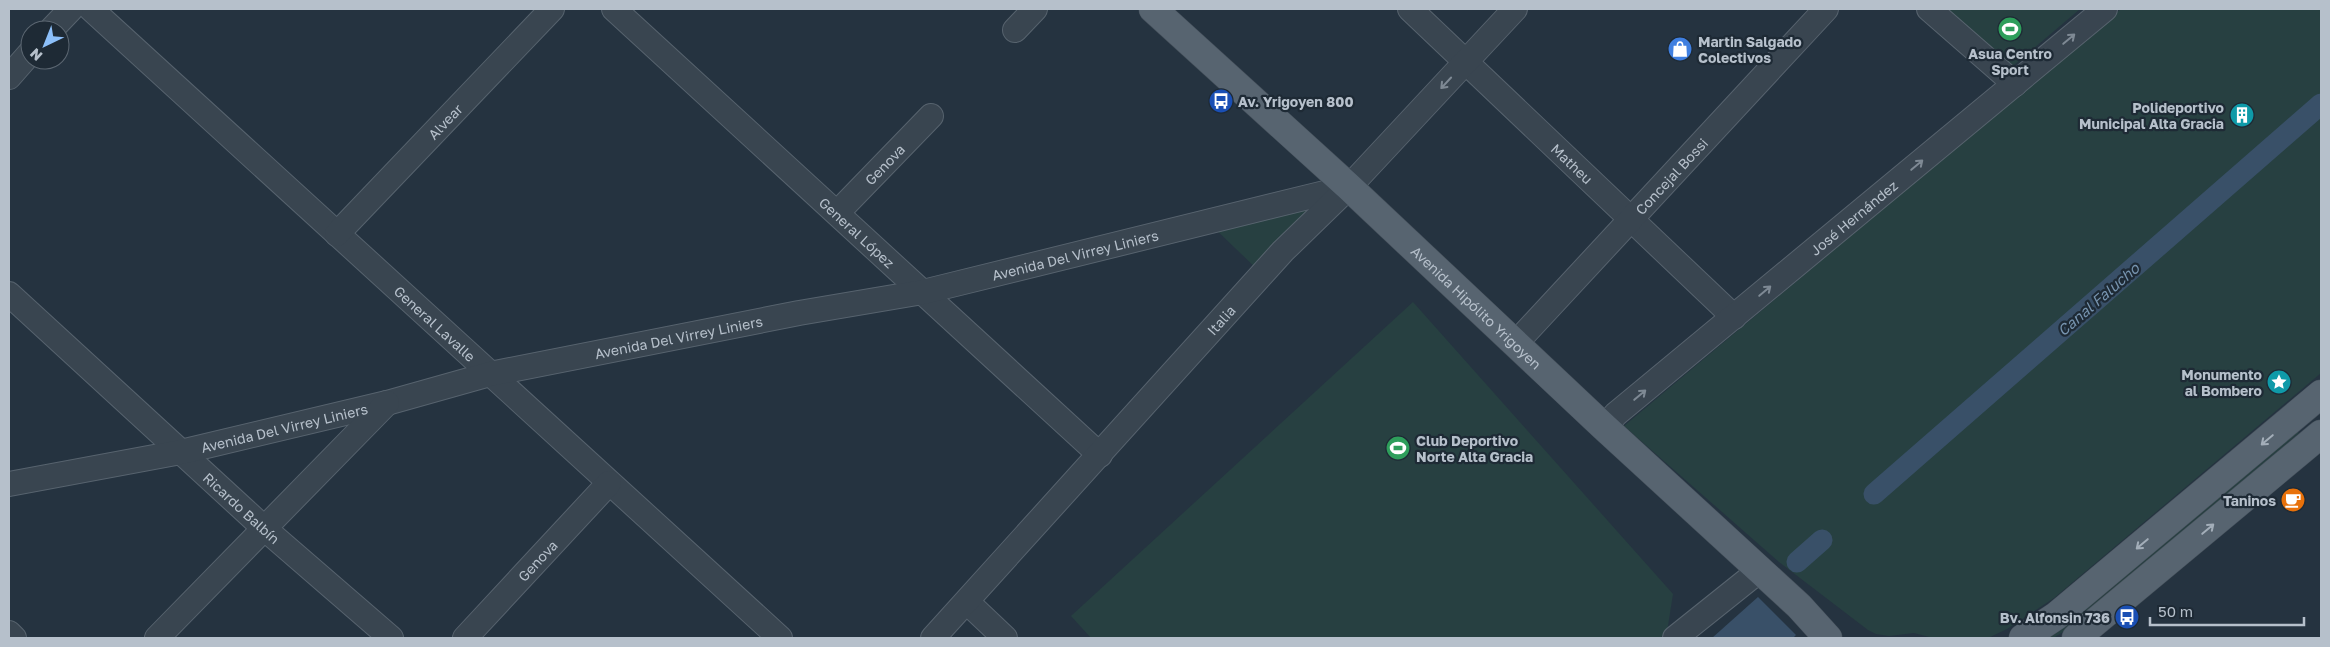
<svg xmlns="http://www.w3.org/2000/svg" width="2330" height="647" font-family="'Golos Text',sans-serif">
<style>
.green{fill:#274041}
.water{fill:#395068}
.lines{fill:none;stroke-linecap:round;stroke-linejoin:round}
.canal{stroke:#395068;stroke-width:21}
.minor-casing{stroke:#57636e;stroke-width:26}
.major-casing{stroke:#434e59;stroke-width:29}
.minor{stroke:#394550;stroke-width:24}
.major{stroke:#576470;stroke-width:28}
.oneway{stroke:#7e8994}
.oneway2{stroke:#a3aeb9}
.labels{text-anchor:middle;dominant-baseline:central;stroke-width:4.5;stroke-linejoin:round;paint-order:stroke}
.poi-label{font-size:14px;font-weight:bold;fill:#b6c0cb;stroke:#1e2a35;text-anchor:end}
.street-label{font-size:14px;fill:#b6c0cb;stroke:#1e2a35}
.water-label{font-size:15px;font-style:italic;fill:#7693ae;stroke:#1e2a35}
</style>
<rect width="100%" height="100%" fill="#253340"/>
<path class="green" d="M1942,9H2080L2008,70Z
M2121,9H2321V373L2054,598L2007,629L1988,638H1933L1914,633L1889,636L1876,634L1868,630L1779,562L1624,426Z
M1335,199L1262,274L1208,222Z
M1413,302L1673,594L1667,632L1660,638H1091L1071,616Z
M2297,431L2299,433L2114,591L2063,632L2053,638H2044Z"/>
<path class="water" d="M1758,597L1796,635L1793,638H1712Z"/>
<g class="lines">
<path class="canal" d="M1874,494L2321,104
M1797,562L1822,540"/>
<defs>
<g id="minor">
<path id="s1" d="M91,9L780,638"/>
<path id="s2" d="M614,9L1100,455"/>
<path id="s3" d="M1410,9L1734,317"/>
<path d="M1929,9L2015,84"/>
<path d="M51,30L71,9"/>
<path d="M1015,30L1035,9"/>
<path d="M9,77L30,53"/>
<path id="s4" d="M837,213L931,116"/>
<path id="s5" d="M337,234L552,9"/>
<path id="s6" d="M9,294L265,529L391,638"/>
<path id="s7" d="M1516,343L1826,9"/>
<path id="s8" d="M1604,427L1616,414L2105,9"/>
<path id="s9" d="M9,484L181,452L387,403L490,374L799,313L923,292L1349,187"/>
<path d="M967,602L1005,638"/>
<path d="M9,633L14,638"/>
<path d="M157,638L387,403"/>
<path id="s10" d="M465,638L609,483"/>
<path id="s11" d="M933,638L1283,251L1349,187L1515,9"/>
<path d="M1675,638L1760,570"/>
</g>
<g id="major">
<path id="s12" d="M1153,9L1349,187L1604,427L1799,606L1828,638"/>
<path d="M2023,638L2056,616L2321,394"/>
<path d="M2076,638L2321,434"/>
</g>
</defs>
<use href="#minor" class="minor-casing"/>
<use href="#major" class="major-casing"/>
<use href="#minor" class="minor"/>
<use href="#major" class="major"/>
</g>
<defs><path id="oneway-shaft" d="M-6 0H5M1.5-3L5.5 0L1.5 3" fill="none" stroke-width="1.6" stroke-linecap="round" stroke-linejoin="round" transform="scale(1.25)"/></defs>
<g class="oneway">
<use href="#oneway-shaft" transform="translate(2069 39) rotate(-40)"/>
<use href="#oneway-shaft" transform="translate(1446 83) rotate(133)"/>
<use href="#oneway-shaft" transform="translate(1917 165) rotate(-40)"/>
<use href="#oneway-shaft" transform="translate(1765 291) rotate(-40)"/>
<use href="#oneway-shaft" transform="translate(1640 395) rotate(-40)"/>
</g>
<g class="oneway2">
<use href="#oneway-shaft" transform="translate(2267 440) rotate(140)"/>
<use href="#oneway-shaft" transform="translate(2208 529) rotate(-40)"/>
<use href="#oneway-shaft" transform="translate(2142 544) rotate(140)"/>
</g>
<defs>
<symbol id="stadium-disc" viewBox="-11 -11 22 22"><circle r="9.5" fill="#2e9e5b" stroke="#1e2a35"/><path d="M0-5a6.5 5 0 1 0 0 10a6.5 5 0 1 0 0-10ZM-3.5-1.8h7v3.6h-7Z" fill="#fff"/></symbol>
<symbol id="shop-disc" viewBox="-11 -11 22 22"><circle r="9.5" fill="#3f7fe0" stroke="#1e2a35"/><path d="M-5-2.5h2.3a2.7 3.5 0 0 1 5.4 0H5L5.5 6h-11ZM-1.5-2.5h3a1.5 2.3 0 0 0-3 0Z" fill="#fff"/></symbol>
<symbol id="bus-disc" viewBox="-11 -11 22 22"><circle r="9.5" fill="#1a4fb4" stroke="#1e2a35"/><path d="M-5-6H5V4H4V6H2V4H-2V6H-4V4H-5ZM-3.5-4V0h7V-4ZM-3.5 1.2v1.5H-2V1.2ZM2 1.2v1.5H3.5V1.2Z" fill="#fff"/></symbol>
<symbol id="building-disc" viewBox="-11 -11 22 22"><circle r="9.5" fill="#0f9aa8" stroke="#1e2a35"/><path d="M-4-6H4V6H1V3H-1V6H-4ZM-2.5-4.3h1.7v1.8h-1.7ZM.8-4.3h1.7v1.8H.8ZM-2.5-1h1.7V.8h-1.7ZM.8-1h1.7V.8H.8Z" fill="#fff"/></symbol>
<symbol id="sight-disc" viewBox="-11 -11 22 22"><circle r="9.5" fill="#0f9aa8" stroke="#1e2a35"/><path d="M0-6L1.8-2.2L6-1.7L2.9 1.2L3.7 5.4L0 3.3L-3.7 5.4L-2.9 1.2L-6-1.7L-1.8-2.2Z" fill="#fff"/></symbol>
<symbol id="cafe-disc" viewBox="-11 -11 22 22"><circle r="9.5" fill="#e8710a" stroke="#1e2a35"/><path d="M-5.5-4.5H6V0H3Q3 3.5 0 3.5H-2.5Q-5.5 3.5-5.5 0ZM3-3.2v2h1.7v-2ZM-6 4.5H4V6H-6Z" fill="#fff"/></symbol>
</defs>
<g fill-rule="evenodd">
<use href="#stadium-disc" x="1996" y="15" width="28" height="28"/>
<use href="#shop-disc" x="1666" y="35" width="28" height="28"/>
<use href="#bus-disc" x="1207" y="87" width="28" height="28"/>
<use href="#building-disc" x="2228" y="101" width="28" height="28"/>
<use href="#sight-disc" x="2265" y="368" width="28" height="28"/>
<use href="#stadium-disc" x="1384" y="434" width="28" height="28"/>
<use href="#cafe-disc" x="2279" y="486" width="28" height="28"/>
<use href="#bus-disc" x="2113" y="603" width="28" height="28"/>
</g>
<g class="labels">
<g class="poi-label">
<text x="1698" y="41" text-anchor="start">Martin Salgado<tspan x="1698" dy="16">Colectivos</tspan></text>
<text x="2010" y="53" text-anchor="middle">Asua Centro<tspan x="2010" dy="16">Sport</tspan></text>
<text x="1238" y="101" text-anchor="start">Av. Yrigoyen 800</text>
<text x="2224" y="107">Polideportivo<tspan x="2224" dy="16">Municipal Alta Gracia</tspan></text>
<text x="2262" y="374">Monumento<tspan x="2262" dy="16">al Bombero</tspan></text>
<text x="1416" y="440" text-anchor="start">Club Deportivo<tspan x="1416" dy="16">Norte Alta Gracia</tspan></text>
<text x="2276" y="500">Taninos</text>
<text x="2110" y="617">Bv. Alfonsin 736</text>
</g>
<g class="street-label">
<text stroke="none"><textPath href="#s5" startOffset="156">Alvear</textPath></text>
<text stroke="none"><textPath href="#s3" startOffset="224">Matheu</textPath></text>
<text stroke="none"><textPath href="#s4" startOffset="68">Genova</textPath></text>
<text stroke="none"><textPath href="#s7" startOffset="228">Concejal Bossi</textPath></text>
<text stroke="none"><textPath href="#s8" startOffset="326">José Hernández</textPath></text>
<text stroke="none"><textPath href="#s2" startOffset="330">General López</textPath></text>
<text stroke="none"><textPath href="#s9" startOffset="1091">Avenida Del Virrey Liniers</textPath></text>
<text stroke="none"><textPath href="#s12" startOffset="440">Avenida Hipólito Yrigoyen</textPath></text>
<text stroke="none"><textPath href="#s11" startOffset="429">Italia</textPath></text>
<text stroke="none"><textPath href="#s1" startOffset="466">General Lavalle</textPath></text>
<text stroke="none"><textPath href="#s9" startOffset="686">Avenida Del Virrey Liniers</textPath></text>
<text stroke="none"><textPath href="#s9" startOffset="281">Avenida Del Virrey Liniers</textPath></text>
<text stroke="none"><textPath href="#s6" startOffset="316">Ricardo Balbín</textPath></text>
<text stroke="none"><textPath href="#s10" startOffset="106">Genova</textPath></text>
</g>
<g class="water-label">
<text transform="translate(2098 299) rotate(-41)">Canal Falucho</text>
</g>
</g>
<rect width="2330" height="647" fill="none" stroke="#b6c0cb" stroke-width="20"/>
<g transform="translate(45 45) rotate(223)"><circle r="24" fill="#1e2a35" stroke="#5b6671"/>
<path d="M0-4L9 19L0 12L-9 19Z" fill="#8cbff9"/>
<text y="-8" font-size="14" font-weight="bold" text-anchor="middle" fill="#b6c0cb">N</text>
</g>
<path d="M2150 617v8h154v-8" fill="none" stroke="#b6c0cb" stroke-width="2.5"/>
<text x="2158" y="617" font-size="15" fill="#b6c0cb" stroke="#1e2a35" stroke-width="4" paint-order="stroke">50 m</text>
</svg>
